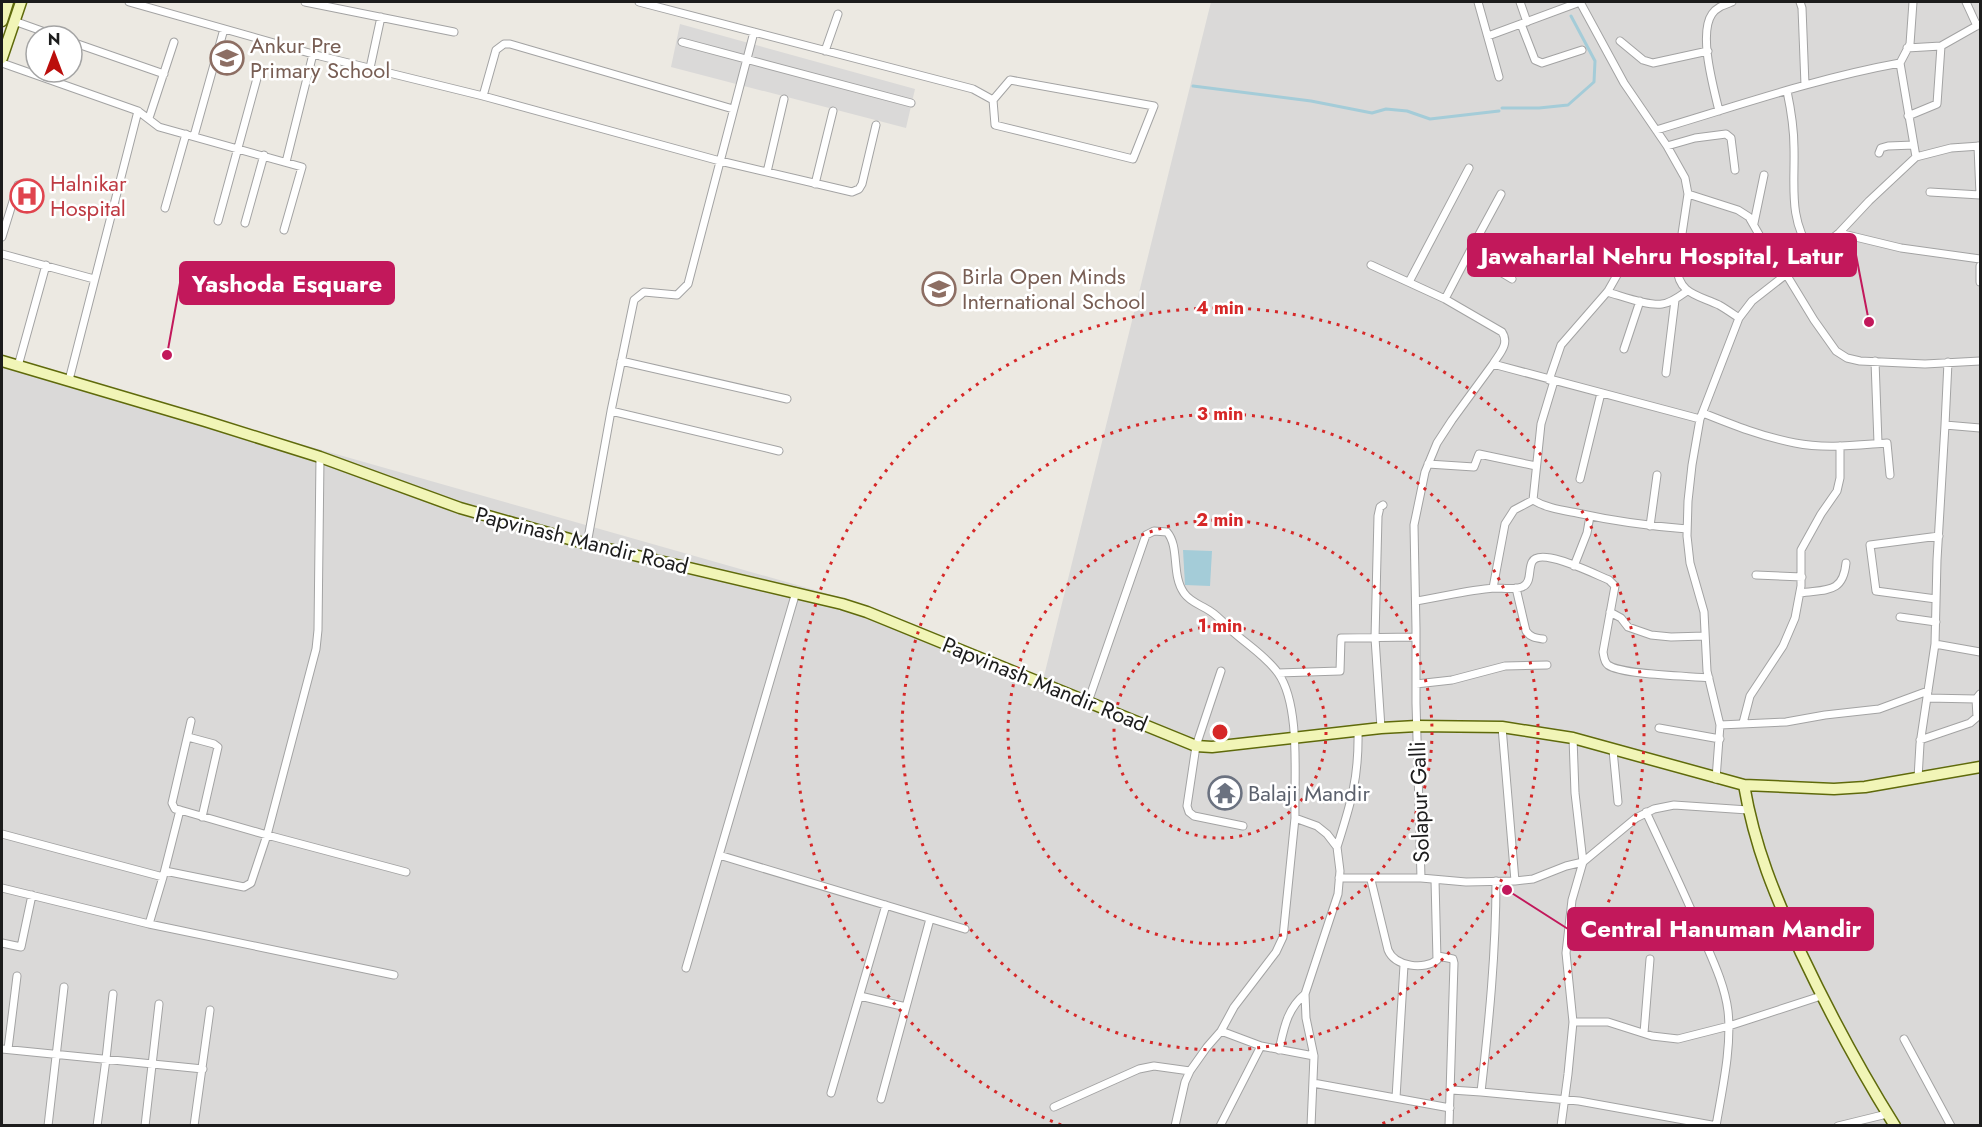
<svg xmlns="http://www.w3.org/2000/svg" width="1982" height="1127" font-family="Jost,sans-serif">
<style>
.residential{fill:#dad9d8}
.water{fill:#a4ccd8}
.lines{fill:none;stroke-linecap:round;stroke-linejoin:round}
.stream{stroke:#a4ccd8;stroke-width:3}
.street-casing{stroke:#a3a3a3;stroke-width:9}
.secondary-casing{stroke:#5f6a0b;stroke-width:13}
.street{stroke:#fff;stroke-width:7}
.secondary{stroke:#f1f5b7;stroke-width:10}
.ring{fill:none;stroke:#d62828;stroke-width:3;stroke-dasharray:3 6}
.labels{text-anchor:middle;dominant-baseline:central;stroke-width:5;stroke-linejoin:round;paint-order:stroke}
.education-label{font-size:22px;fill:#785e54;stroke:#fff;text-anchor:start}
.health-label{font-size:22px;fill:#be3a42;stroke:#fff;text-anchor:start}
.street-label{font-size:22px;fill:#1c1c1c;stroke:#fff}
.worship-label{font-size:22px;fill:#5b616d;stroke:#fff;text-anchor:start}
.centre{fill:#d62828;stroke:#fff;stroke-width:3}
.ring-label{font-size:18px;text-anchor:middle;font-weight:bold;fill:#d62828;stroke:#fff;stroke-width:5;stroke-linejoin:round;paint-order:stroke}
.leader{fill:none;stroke:#c2185b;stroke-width:2}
.callout-dot{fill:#c2185b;stroke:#fff;stroke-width:2}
.callout{fill:#c2185b;stroke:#c2185b;stroke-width:2}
.callout-label{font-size:24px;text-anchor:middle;font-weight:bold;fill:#fff}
</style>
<rect width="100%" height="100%" fill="#ece9e2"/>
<path class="residential" d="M1211,2H1980V1125H2V359L839,597L1043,680Z
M680,24L915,89L906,128L671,67Z"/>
<path class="water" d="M1183,550L1212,551L1210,586L1185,585Z"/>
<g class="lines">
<path class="stream" d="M1193,86L1311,101L1372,113L1386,109L1407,111L1430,119L1499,111
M1502,108H1539L1568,105L1594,82L1595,61L1571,16"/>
<defs>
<path id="street" d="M129,2L320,56L483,96L720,161L852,192L859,189L862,184L876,125
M305,2L454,32
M639,2L973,89L993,100L995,125L1133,159L1154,106L1010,80L993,100
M1478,2L1499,77
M1520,2L1527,22
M1580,2L1624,83L1667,146L1685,178L1688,194L1677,267C1678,294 1698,295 1719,305C1726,309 1733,314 1739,318L1700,419L1692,465L1688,501L1687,536L1690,563L1704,612L1707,671L1720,725L1716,779
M1800,2L1802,8L1805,85
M1966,2L1977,26
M14,21L56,36
M1521,24L1535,60L1542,63L1582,50
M1488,36L1580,2
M1620,41L1643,60L1653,63L1708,51
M72,42L164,74
M682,42L911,103
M1907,48L1941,46L1980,24
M825,51L838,14
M2,63L138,111L159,127L302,167L284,230
M1900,63L1910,44L1913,2
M370,68L381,17
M1787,91C1791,110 1794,128 1794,148C1795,186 1788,219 1812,253
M483,96L496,50L504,44H510L733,109
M1719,111C1714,89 1698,34 1712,14C1717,7 1724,5 1732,2
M1908,116L1937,104L1941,46
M149,118L174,42
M1656,130C1737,106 1817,78 1900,63L1916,157
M194,136L224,29
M1667,146L1695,138L1726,134L1731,138L1735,170
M1978,146L1980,195
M1879,153L1881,148L1888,146L1914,145
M286,162L313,54
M767,172L784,99
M815,184L833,111
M1930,192L1980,195
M1688,194L1738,210L1749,217L1773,259L1786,274L1814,320L1836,351L1847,358L1860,361L1925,364L1980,361
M165,208L186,134
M218,221L259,71
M245,223L264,155
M1754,223L1764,175
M1839,233L1901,248L1980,259
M2,237L18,185
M1469,253L1501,194
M2,254L94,279
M1371,265L1445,299
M1980,266V282
M1409,282L1469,168
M1607,292C1622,296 1647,306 1662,304C1671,303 1680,296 1687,291
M1739,318L1752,301L1839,233L1869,201L1916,157L1951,148L1980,146
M1624,349L1640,301
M621,361L787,399
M1875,361L1878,443
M1948,362L1945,425L1980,428
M1493,364C1499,354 1510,344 1502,332L1445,299L1469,253L1512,279
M18,366L46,265
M1666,373L1675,300
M69,380L138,111
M1549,380L1561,345L1608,291L1633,247
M1554,381L1541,424L1533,500C1546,508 1561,510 1577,513C1613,521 1650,526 1687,529
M611,411L779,451
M1703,413C1733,425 1763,437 1795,443C1825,449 1857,445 1887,443L1890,475
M1428,464L1474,467L1479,454L1536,466
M1580,479L1601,393
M1650,526L1657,475
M587,544L611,411L634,300L644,292L677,295L688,284L754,32
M1574,566L1587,533L1590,516
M1756,575L1802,577
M1493,588L1505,524L1514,510L1533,500
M1516,588L1526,631C1530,637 1535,638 1543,639
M1800,593C1826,589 1843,594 1846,563
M1936,599L1876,591L1870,545L1939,536
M1416,601C1442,597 1468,590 1494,588C1503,588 1514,590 1522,587C1532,583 1528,570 1532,562C1540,546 1596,575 1609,580L1615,586L1603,652C1604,657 1604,662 1608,665C1622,675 1689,676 1709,678
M1610,612L1621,618L1628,627L1651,635L1671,637L1705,636
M1900,617L1936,622
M1935,644L1980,652
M1221,671L1196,746L1187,806L1189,812L1194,816L1243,826
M1278,673L1340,671L1341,638L1416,637
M1416,684L1452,680L1505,666L1547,665
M1927,698L1976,699
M1088,702L1146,535L1154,531L1167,532C1180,547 1171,575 1184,593C1190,602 1201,605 1210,611C1218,616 1224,623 1231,630C1246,644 1266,656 1278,673C1301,705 1294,779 1295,818L1317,826L1327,834L1337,847L1340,871L1338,894L1305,994L1306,1018L1314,1056L1311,1126
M1743,723L1750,696L1783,646L1795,618L1801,586V550L1821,514L1837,491L1840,478V446
M1720,725L1786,722L1825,715L1879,709L1928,691
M1381,728L1375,638L1378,516L1380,507L1383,505
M1659,728L1720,739
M188,737L214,744L218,747L202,817
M1920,740L1970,723L1977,717L1976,699L1980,694
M1613,750L1618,802
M1918,778L1920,744L1935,644L1937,560L1945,425
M180,810L175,809L172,803L191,721
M1646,812C1666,855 1687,898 1705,942C1715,965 1725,987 1728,1011C1732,1047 1722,1090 1716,1126
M2,834L163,877
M1337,847C1351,803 1359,778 1358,731
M719,855L965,929
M165,871L244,887L251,883L267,835L406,872
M1339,878H1421L1466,882L1515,881L1502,727
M1421,878L1416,703V629L1414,525L1425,472L1437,443L1452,420L1493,364L1700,419
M1371,880L1388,950C1395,967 1425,970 1437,960L1435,880
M1496,881C1496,952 1489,1022 1481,1092L1579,1101L1717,1126
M1515,881L1533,879L1566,866L1583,862L1636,818L1654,809L1674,805L1748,810
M2,888L149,924L163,877L180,810L267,835L316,649L318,630L320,457
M149,924L394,975
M2,943L21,947L32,895
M1438,956L1453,959L1454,963L1449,1126
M686,968L796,592
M860,996L906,1007
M1573,1022H1608L1652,1036L1678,1039L1729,1026L1821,996
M1221,1031L1261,1046
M1644,1033L1650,959
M1904,1039L1951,1126
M2,1049L203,1069
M8,1049L17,976
M1279,1050C1284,1028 1287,1009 1305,994
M1313,1083L1450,1108
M1451,1090L1481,1092
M831,1093L886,905
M1396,1098L1404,965
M881,1099L930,919
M1054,1107L1139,1069L1154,1066L1190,1071
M48,1126L64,987
M97,1126L106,1059L113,994
M145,1126L159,1004
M194,1126L210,1010
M1175,1126L1185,1082L1190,1071L1207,1047L1221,1031L1234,1007L1276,952L1283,937L1295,818
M1220,1126L1261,1046L1314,1056
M1561,1126L1568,1074L1573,1022L1566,953L1572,900L1583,862L1575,793L1573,738
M1838,1126L1887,1114"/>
<path id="secondary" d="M2,21L8,2
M2,58L21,2
M2,361L205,421L320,457L460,508L587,544L842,604L867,612L1196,746L1212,747L1381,728L1417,726L1502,727L1573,738L1744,785L1834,789L1865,787L1980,767
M1744,785C1755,849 1775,895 1801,953C1829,1012 1860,1070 1895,1126"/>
</defs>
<use href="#street" class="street-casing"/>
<use href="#secondary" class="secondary-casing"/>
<use href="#street" class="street"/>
<use href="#secondary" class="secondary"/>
</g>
<g class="ring">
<circle cx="1220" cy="732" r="106"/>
<circle cx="1220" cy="732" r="212"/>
<circle cx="1220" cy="732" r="318"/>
<path d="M1061 1125A424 424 0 1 1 1379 1125"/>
</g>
<defs>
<symbol id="university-ring" viewBox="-11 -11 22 22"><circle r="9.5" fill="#fff" stroke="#8d6e63" stroke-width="1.5"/><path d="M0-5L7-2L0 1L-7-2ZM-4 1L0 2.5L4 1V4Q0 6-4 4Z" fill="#8d6e63"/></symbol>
<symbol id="hospital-ring" viewBox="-11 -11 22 22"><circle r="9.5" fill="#fff" stroke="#e0444e" stroke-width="1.5"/><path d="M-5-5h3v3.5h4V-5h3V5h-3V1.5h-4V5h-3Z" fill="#e0444e"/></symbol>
<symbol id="temple-ring" viewBox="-11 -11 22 22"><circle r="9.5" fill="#fff" stroke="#6b7280" stroke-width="1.5"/><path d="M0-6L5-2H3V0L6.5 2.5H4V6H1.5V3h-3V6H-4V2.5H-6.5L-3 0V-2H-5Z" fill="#6b7280"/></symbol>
</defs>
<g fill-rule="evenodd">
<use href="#university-ring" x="208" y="39" width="38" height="38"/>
<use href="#hospital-ring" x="8" y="177" width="38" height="38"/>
<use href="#university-ring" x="920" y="270" width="38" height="38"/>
<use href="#temple-ring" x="1206" y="774" width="38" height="38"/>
</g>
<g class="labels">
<g class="education-label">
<text x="250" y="45">Ankur Pre<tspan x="250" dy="25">Primary School</tspan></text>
<text x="962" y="276">Birla Open Minds<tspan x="962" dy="25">International School</tspan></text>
</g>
<g class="health-label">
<text x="50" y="183">Halnikar<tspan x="50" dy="25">Hospital</tspan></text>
</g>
<g class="street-label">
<text transform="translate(582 540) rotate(14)">Papvinash Mandir Road</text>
<text transform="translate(1045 684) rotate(22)">Papvinash Mandir Road</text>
<text transform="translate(1419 802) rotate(-92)">Solapur Galli</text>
</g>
<g class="worship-label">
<text x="1248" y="793">Balaji Mandir</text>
</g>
</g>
<circle cx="1220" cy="732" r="9" class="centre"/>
<g class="ring-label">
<text x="1220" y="314">4 min</text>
<text x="1220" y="420">3 min</text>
<text x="1220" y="526">2 min</text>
<text x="1220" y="632">1 min</text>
</g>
<path class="leader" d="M1869 322L1856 255M167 355L180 283M1507 890L1568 929"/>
<g class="callout-dot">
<circle cx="1869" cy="322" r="6"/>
<circle cx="167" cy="355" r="6"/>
<circle cx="1507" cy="890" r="6"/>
</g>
<g class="callout">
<rect x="1468" y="234" width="388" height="42" rx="6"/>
<rect x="180" y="262" width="214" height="42" rx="6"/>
<rect x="1568" y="908" width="305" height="42" rx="6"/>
</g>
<g class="callout-label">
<text x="1662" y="264">Jawaharlal Nehru Hospital, Latur</text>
<text x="287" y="292">Yashoda Esquare</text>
<text x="1721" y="937">Central Hanuman Mandir</text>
</g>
<rect width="1982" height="1127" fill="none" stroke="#1c1c1c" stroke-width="6"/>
<g transform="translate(54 54)"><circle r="28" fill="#ffffff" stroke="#a4a4a4" stroke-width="1.5"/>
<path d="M0-4.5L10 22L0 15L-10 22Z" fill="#bb0e0c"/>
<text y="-9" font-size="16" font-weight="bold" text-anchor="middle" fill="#1c1c1c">N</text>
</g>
</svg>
